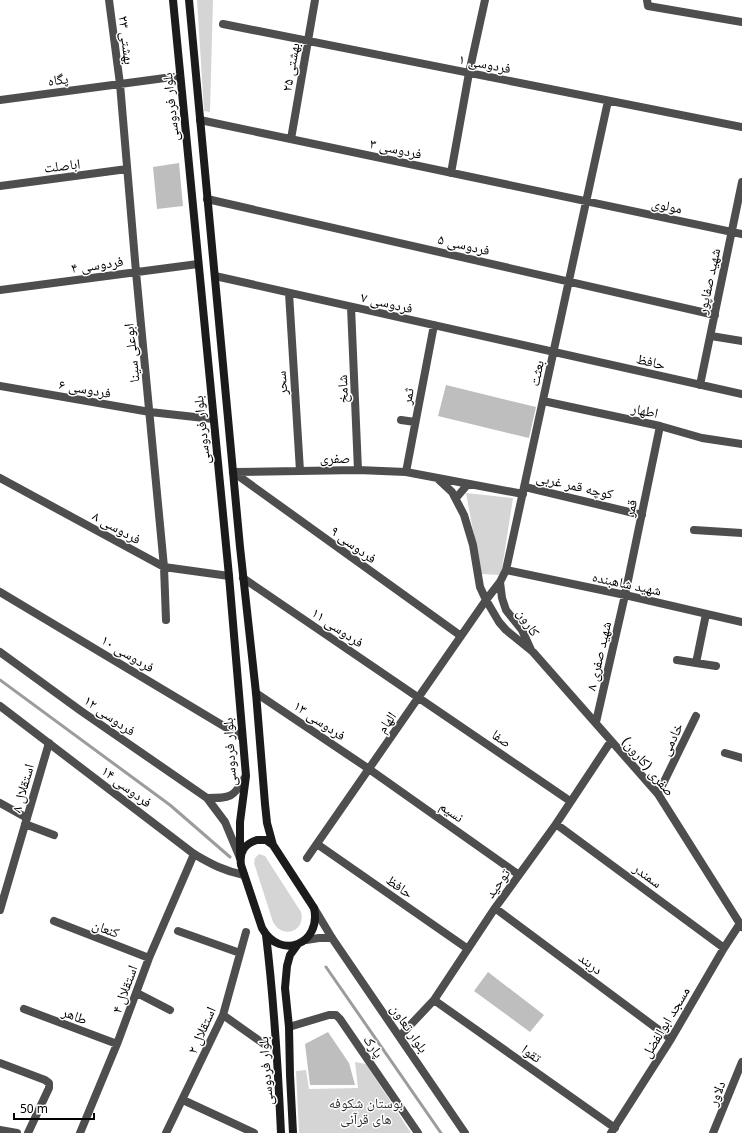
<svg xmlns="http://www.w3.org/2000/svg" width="742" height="1133" font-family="'Noto Sans','Noto Naskh Arabic',sans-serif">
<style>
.green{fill:#d5d5d5}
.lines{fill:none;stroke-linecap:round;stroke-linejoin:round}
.stream{stroke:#9c9c9c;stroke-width:3}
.building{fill:#bebebe}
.minor{stroke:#4e4e4e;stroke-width:8}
.tertiary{stroke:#4e4e4e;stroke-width:8}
.secondary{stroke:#1b1b1b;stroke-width:8}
.labels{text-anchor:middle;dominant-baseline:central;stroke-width:3;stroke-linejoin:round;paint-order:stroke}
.street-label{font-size:14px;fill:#000;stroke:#fff}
.park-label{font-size:14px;fill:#2c2c2c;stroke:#fff}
</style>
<rect width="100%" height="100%" fill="#fff"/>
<path class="green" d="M197,0H213L210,112L204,111Z
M466,493L513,498L501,575L481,574Z
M259,854L265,856L301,912C306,931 283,940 273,922L254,863L255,858Z
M355,1062L366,1064L411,1133H299L296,1071L306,1070L309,1089L358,1088Z"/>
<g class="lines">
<path class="stream" d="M0,680L170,805L230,857
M326,967L441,1133"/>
</g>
<path class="building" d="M179,163L183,206L157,209L153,167Z
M446,385L536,407L529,438L438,416Z
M488,972L544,1015L530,1032L474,991Z
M328,1032L349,1063L355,1085H310L305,1044Z"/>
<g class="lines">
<path class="minor" d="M109,0L120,84L136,272L164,567L166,620
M647,0L648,6L742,22
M223,24L742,127
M0,100L180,76
M200,120L742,234
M291,139L315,0
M451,173L469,73L485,0
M0,186L127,169
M207,199L715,315
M215,276L742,394
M0,290L198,264
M289,293L300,471
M351,307L358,470
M711,336L742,341
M700,385L742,182
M0,386L150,412L213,419
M543,401L660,426L702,438L742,444
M401,420L415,422
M233,472L358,470L406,472L523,494
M233,472L461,636
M406,472L434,325
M0,478L164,567L229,576
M437,478L452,492L464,515L473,545L480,587L486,600L499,622L506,630L533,652L658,794L742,927
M525,487L642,515
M456,498L468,484
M694,530L742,533
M506,570L625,595L742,622
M243,578L570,801
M500,582L502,598L506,610L522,630L531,650
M0,592L242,737
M706,614L696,663L716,666
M677,660L696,663
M256,693L369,769L519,875
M596,722L625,595L660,426
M725,753L742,758
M658,794L696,716
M0,803L27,818
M25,824L54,835
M556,824L724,948
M317,844L468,949
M307,858L486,600L500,582L506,570L608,101
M495,908L671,1039
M0,910L49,743
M54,921L149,958
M178,931L240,953
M137,993L170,1010
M434,1000L615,1128
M24,1009L117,1044
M223,1015L264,1044
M289,1027L329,1015H336L340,1019L418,1133
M400,1036L434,1000L495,908L556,824L611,741
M0,1063L45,1080L49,1083V1088L28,1133
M183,1100L254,1133
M80,1133L117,1044L149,958L194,854
M166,1133L223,1015L246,932
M611,1133L671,1039L724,948L739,925
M713,1133L742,1062"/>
<path class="tertiary" d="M0,652L81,711L207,798L225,822L240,858
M0,706L194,854C211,864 224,871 244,875
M207,798C230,798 234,798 245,777
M314,908L332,938L465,1133
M306,940L319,938H332
M0,1130L17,1133"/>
<path class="secondary" d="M173,0L229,576L246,776L240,822V858
M189,0L240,547L256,693L265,804L267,823L273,845
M257,840H266L273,845L314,908C322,944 280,961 262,928L241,865C239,851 245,844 257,840Z
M266,935C274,1001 278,1067 281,1133
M293,1133L290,1075L289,1027L285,988L287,966L290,955L298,944"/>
</g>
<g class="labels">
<g class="street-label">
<text transform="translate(127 40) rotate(83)">بهشتی ۲۳</text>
<text transform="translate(485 63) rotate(11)">فردوسی ۱</text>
<text transform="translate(290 67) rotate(-80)">بهشتی ۲۵</text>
<text transform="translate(58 79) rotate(-7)">پگاه</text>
<text transform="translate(170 107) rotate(-96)">بلوار فردوسی</text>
<text transform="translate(396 148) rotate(12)">فردوسی ۳</text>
<text transform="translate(62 165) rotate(-7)">اباصلت</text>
<text transform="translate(667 205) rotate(12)">مولوی</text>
<text transform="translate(464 244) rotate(13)">فردوسی ۵</text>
<text transform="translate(97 264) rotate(-8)">فردوسی ۴</text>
<text transform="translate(708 281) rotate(-78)">شهید صفاپور</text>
<text transform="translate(387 302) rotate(13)">فردوسی ۷</text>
<text transform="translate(131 353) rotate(-96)">ابوعلی سینا</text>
<text transform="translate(651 361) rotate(13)">حافظ</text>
<text transform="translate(536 373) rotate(-78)">بعثت</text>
<text transform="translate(281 383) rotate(-94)">سحر</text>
<text transform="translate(85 388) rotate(10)">فردوسی ۶</text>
<text transform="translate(342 389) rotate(-92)">شامخ</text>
<text transform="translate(407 396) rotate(-79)">ثمر</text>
<text transform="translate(645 410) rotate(12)">اطهار</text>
<text transform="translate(201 430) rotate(-96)">بلوار فردوسی</text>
<text x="335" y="457">صفری</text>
<text transform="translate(575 485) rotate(13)">کوچه قمر غربی</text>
<text transform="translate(630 508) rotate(-78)">قمر</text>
<text transform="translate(117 527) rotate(29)">فردوسی ۸</text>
<text transform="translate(354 544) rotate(36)">فردوسی ۹</text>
<text transform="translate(627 583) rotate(12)">شهید شاهبنده</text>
<text transform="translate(529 622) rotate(58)">کارون</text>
<text transform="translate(338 627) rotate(34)">فردوسی ۱۱</text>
<text transform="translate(128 653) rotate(31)">فردوسی ۱۰</text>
<text transform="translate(598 656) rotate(-77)">شهید صفری ۸</text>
<text transform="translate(110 715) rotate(35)">فردوسی ۱۲</text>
<text transform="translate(320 720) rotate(34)">فردوسی ۱۳</text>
<text transform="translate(386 722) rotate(-55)">الهام</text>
<text transform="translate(502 738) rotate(34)">صفا</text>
<text transform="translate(671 739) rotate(-64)">خادمی</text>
<text transform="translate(229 752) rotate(-93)">بلوار فردوسی</text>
<text transform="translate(649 766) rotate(50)">صفری (کارون)</text>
<text transform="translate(127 786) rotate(37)">فردوسی ۱۴</text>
<text transform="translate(22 788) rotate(-74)">استقلال ۸</text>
<text transform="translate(452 811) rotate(35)">نسیم</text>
<text transform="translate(648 875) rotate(36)">سمندر</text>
<text transform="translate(497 883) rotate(-55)">توحید</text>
<text transform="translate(400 886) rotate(35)">حافظ</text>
<text transform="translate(106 928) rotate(21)">کنعان</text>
<text transform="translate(591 963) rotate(37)">دربند</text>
<text transform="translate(124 989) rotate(-70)">استقلال ۴</text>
<text transform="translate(75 1015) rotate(21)">طاهر</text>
<text transform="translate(665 1022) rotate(-59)">مسجد ابوالفضل</text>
<text transform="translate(410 1028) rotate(56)">بلوار تعاون</text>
<text transform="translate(201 1030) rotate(-66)">استقلال ۲</text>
<text transform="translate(374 1046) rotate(56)">پارک</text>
<text transform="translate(532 1053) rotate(35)">تقوا</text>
<text transform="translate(265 1071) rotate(-94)">بلوار فردوسی</text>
<text transform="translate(716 1093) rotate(-68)">دلاور</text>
</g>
<g class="park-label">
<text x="366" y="1102">بوستان شکوفه<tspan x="366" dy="16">های قرآنی</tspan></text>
</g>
</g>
<path d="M14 1113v6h80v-6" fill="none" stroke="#000000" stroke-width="2"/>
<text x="20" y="1113" font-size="12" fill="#000000" stroke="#ffffff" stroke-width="3" paint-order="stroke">50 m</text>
</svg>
